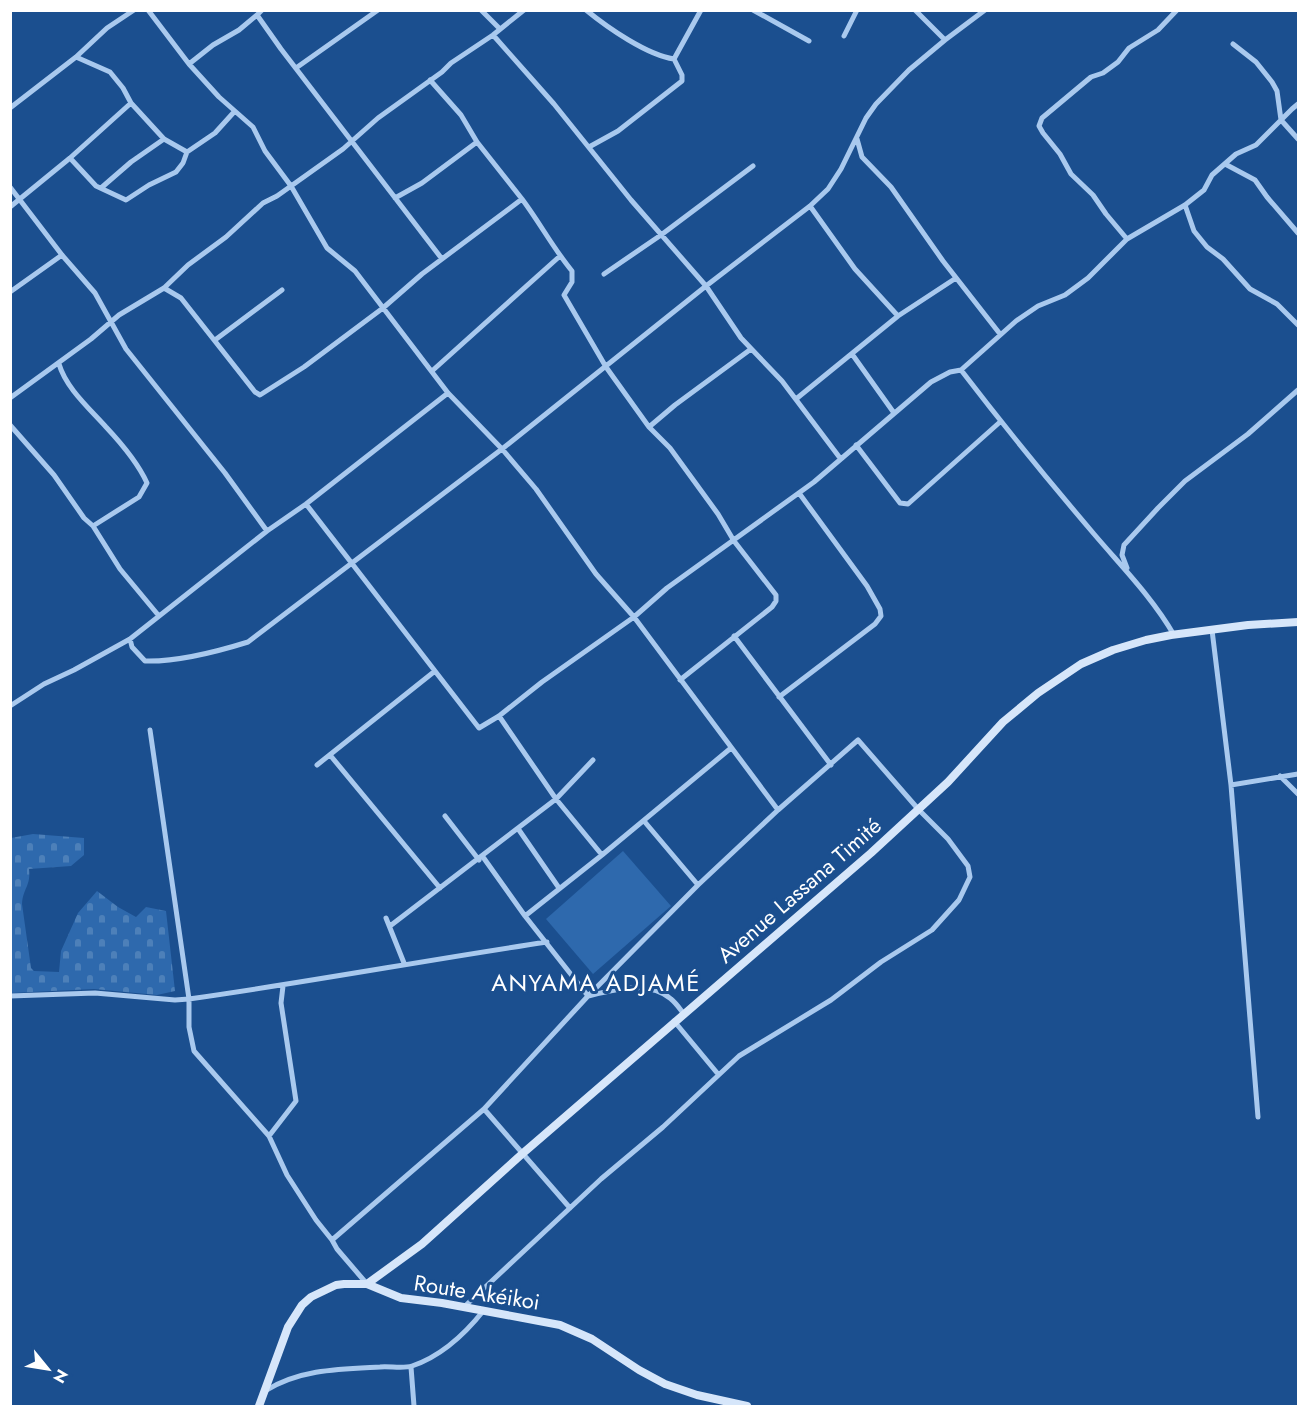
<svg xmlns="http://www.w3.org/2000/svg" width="1309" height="1417" font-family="Jost,sans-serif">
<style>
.grass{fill:#2e69ad}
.cemetery{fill:url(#cemetery-stones)}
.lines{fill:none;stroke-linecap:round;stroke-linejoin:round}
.street{stroke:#a9c9ee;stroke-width:5}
.secondary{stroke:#d6e6fa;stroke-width:8}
.labels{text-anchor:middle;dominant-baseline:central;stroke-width:6;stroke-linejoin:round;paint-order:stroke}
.street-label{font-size:22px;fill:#fff;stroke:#1b4f8f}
.neighbourhood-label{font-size:24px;letter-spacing:1.5px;fill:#fff;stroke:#1b4f8f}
</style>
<defs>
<pattern id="cemetery-stones" width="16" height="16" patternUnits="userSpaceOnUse" patternTransform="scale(1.5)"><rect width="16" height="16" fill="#2e69ad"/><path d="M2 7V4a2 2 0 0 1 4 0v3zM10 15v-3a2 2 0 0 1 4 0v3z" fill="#4d80b9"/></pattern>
</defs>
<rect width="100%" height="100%" fill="#1b4f8f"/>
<path class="grass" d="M623,851L671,906L593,974L546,919Z"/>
<path class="cemetery" d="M33,834L84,838V855L71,866L29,869C31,886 23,888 22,904L31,968L34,971L59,972L61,951L78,913L97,891L118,907L136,917L146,907L166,911L175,991L157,995L94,989L11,993V838Z"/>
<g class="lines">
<path class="street" d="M148,10L189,64L219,97L253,127L265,151L291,186L327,248L355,271L448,393L502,449L536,489L596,574L634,617L778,810
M262,10L257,15L281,49L442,259
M481,10L500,29
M586,10C608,28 647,55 674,59
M753,10L809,41
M493,35L554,104L631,200L706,286L741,338L782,381L840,458
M844,36L857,10
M945,40L985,10
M1233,44L1256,62L1272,82L1277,91L1281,120L1298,139
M76,57L110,72L123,88L131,103L164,139L187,152
M674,59L701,10
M189,64L213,45L239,30L257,15
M296,68L378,10
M430,80L461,115L477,142L522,199
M10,108L76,57L107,28L134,10
M857,139L862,157L891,187L943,261L1000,334
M589,147L618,131L682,81V75L674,59
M70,158L96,186L126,200L149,185L176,172L183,163L187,152L215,133L234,112
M1225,164L1255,180L1267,197L1298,233
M10,187L62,255L95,293L126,349L225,473L267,531
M101,188L131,162L164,139
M395,198L422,183L477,142
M1185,205L1194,231L1207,247L1223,259L1250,289L1277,304L1298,325
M810,206L855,269L898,316
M10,207L70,158L131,103
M1127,239L1106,214L1093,195L1071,174L1060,154L1043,133L1039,126L1042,118L1091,77L1103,73L1118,62L1129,48L1158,30L1177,10
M604,274L661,235L753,166
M164,288L181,298L255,392L260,395L304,367L383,308L422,274L522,199C540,223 553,248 572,271V282L564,295L606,367L649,427L670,448L718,514L734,541L776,595V601L772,607L680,680
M10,292L62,255
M215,340L282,290
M852,354L894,413
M59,364C66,388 89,408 106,427C121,443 138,463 147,483L139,497L93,526
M961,370C1004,426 1048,480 1094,534C1122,567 1152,597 1174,635
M432,371L560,256
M10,398L91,339L119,315L164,288L188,265L226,237L263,203L277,196L343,149L378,118L442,72L451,63L493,35L524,10
M796,399L898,316L956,278
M10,425L54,475L84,518L93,526L120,569L159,616
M649,427L675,405L751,349
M856,445L900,503L908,504L1000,422
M306,504L479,728L499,716L542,682L634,617L667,588L814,482L931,382L950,372L961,370L1016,321L1038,306L1065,295L1088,278L1127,239L1185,205L1204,190L1212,175L1236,154L1256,145L1292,109L1298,104
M1127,568L1122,555L1124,545L1158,508L1185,481L1248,434L1298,390
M1212,630L1231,785L1258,1117
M734,636L831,765
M130,639L132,647L145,661C179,662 216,652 248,642L502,449L706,286L810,206L828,189L841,169L866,118L876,104L909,70L945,40L915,10
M779,697L875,624L881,616L880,609L867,586L799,493
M10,706L44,684L74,670L130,639L267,531L306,504L448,393
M499,716L556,799L602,855
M150,730L189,999V1027L194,1051L269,1136L287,1175L316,1220L332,1240
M330,755L440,888
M317,765L435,671
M1280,776L1298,794
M1231,785L1298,774
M445,816L479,860
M644,821L698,885
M519,830L559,888
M483,857L525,916L588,996C613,990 650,980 671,999C676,1003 680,1009 684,1014
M525,916L602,855L731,748
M386,918L404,963
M390,926L556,799L593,760
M10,996L95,993L175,1000L189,999C309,982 427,960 547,942
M674,1021L718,1074
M484,1109L570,1208
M269,1136L296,1101L281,1003L283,986
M367,1284L337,1249L332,1240L484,1109L588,996L698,885L778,810L858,740L919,810L948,839L968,866L970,877L959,900L932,930L881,962L831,1000L739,1056L663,1127L601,1179L464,1307
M411,1367L414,1406
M265,1391C300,1369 341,1369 380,1367C390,1366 403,1369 412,1366C442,1356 465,1334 484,1310"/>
<path class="secondary" d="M367,1284L422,1244L522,1154L871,853L948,782L1003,722L1038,693L1081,664L1113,650L1146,640L1171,635L1248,625L1298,622
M259,1406L288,1327L302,1305L311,1297L336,1285L344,1284H367L401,1298L442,1303L560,1325L592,1339L639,1370L665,1384L697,1395L747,1406"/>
</g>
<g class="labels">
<g class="street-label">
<text transform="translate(799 890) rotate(-41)">Avenue Lassana Timité</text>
<text transform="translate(477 1292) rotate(9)">Route Akéikoi</text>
</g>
<g class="neighbourhood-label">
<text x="596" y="982">ANYAMA ADJAMÉ</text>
</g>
</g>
<rect width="1309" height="1417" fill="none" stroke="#ffffff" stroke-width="24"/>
<g transform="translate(48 1369) rotate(120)" stroke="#1b4f8f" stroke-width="4.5" paint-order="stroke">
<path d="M0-4.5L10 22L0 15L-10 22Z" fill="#ffffff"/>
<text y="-9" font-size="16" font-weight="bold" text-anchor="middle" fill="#ffffff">N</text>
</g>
</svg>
